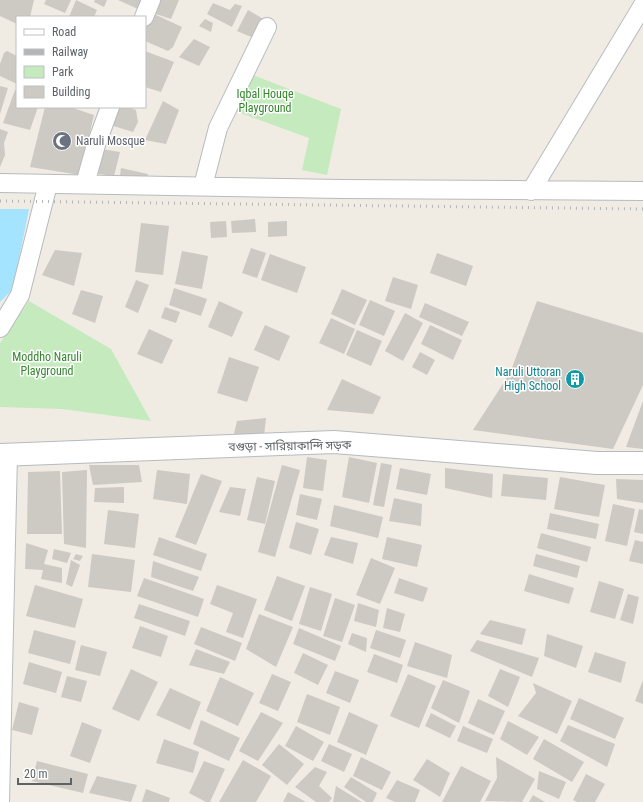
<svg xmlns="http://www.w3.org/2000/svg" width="643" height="802" font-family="'Roboto Condensed','Noto Sans Bengali',sans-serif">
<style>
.green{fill:#c4eabe}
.water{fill:#a5e4ff}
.building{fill:#cdc9c3}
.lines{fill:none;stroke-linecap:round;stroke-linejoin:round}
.street-casing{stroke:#b7bbbf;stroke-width:20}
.secondary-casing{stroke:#b5bbc0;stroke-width:24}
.street{stroke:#fff;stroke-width:18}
.secondary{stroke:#fff;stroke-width:22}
.rail{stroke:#b4b5b6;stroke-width:3;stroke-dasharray:1 5;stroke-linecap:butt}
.labels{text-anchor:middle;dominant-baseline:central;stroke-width:3;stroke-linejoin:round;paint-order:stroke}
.park-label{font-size:12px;fill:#33862c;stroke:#fff}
.worship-label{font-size:12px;fill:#5b616d;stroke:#fff;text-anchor:start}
.culture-label{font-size:12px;fill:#0d838f;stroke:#fff;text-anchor:end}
.street-label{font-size:12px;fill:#5c6266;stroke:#fff}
</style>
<rect width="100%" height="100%" fill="#f0ece4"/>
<path class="green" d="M253,75L341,109L327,175L302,170L309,138L235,111Z
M29,301L111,349L151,421L62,409L0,407V343Z"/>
<path class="water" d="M0,209H29L13,289L0,302Z"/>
<path class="building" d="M0,0H34L30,17H17V24L0,16Z
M46,0H71L65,13L44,4Z
M76,0L97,10L94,17H69Z
M95,0H107L104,7L94,2Z
M118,0H143L138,9Z
M154,0H179L171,19L150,12Z
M213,3L230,10L235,4L242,6L232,27L207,14Z
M248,10L265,20L256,39L237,31Z
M154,14L182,27L173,47L168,51L145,41V24Z
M205,19L213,23L211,32L199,26Z
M194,39L210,47L199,66L179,57Z
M7,51L17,56V84L0,76V64L4,53Z
M145,51L174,62L161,92L145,87Z
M0,86L8,88L0,114Z
M15,90L17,91V107H38L30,130L3,123Z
M163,101L179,110L166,144L145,140Z
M45,107H70L94,115L80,175L30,167Z
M113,107H128L136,110L138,122L133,132L107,124Z
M0,129L8,132L4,143L5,155L0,167Z
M101,149L120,152L114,176L92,173Z
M121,168L148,174L147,183L119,182Z
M255,219L256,232L232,233L231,221Z
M226,221L227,237L211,238L210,222Z
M287,221V236L268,237V222Z
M141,223L169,226L163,275L135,272Z
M251,248L266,253L257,278L242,273Z
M55,250L82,253L74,286L42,275Z
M182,251L208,256L202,289L175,284Z
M437,253L473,266L466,286L430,273Z
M270,254L306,267L297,293L261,280Z
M393,277L418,285L411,309L385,301Z
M136,280L149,285L138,313L125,307Z
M174,288L207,299L201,316L169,305Z
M342,289L367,300L355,325L331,314Z
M81,290L103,296L95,323L72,314Z
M370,300L395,311L384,336L359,325Z
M219,301L243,312L232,337L208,327Z
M537,301L643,333V385L613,449L473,430L510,373Z
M425,303L469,322L462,336L419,317Z
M165,307L180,312L176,323L161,318Z
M405,313L423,323L403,361L385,351Z
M331,318L355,329L344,354L319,343Z
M265,325L290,336L279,361L254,350Z
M430,325L462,340L453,360L421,344Z
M149,329L173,340L162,364L137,354Z
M357,330L382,341L371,366L346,355Z
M420,352L435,360L427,375L412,367Z
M229,357L259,367L247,402L217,393Z
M342,379L381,397L373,414L327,410Z
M643,401V449L626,447Z
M266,418L264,436L233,438L237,421Z
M307,457L327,460L323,491L303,488Z
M349,457L377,463L369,503L342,497Z
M381,463L392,465L384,507L373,505Z
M89,465H139L142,482L93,485Z
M282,465L300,470L275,557L258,552Z
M400,468L431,474L427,495L396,489Z
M445,468L493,474L492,498L445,488Z
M87,470L86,548L64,544L62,472Z
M157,470L190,474L187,504L153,499Z
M60,471L62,534H27L28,472Z
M201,474L222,481L196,545L175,537Z
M503,474L548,478L546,500L501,496Z
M257,477L275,481L265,524L247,520Z
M560,477L605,485L599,517L554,509Z
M616,479L643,480V503L617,499Z
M124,487V503L94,502L95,488Z
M230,487L246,489L240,516L219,512Z
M300,494L322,499L317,520L296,515Z
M394,498L422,504L421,526L389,521Z
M613,504L635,509L627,546L605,541Z
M334,505L383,517L378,538L330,526Z
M639,509L643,510V534L634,532Z
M108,510L139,514L135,548L104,544Z
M550,513L599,524L596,539L547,529Z
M296,522L319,529L311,555L289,548Z
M541,533L591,547L587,562L537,548Z
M159,537L207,554L201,571L153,555Z
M331,537L358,543L353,564L324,555Z
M387,537L422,545L417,567L382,559Z
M635,540L643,542V564L629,561Z
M26,543L48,550L44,564L62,568V583L41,579L43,570L25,569Z
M54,549L71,553L67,563L52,559Z
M76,554L83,556L80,561L73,559Z
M92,554L135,560L131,592L88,587Z
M536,554L580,566L577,578L533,566Z
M371,558L395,568L380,604L356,595Z
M71,560L80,565L72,587L66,584Z
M153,561L199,577L193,591L151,577Z
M529,574L574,588L569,604L524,591Z
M277,576L305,586L292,621L264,610Z
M144,578L204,599L198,617L137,596Z
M399,578L428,588L423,602L394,593Z
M599,581L624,589L615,619L590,612Z
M35,585L83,599L75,628L26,616Z
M217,585L257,599L243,638L226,632L233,613L210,604Z
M310,587L332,594L321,631L299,624Z
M628,594L639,597L633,624L620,620Z
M335,598L355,605L342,642L323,636Z
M358,603L379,610L376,627L354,621Z
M139,604L190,621L185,636L134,618Z
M387,608L405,614L400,632L383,628Z
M259,614L293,627L276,667L246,649Z
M490,620L526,629L522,645L480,634Z
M140,626L168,636L161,657L132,648Z
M201,627L242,643L235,661L194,644Z
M299,628L341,646L335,661L293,644Z
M34,630L76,641L70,664L28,653Z
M376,630L406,640L400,658L370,648Z
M352,633L367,638L366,652L348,644Z
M547,634L583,646L576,668L544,656Z
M477,640L539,658L532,677L470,651Z
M415,642L452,655L447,678L407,666Z
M81,645L107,652L100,676L75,670Z
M196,649L230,662L224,674L189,665Z
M595,652L626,662L621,683L588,672Z
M303,653L328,665L318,685L294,673Z
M374,654L403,665L397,683L367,672Z
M29,662L62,672L56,693L23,684Z
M131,669L158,682L139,721L112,709Z
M500,669L520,677L508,707L488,696Z
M335,671L359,680L350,703L326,693Z
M272,674L291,682L278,711L259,703Z
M408,674L436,686L419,728L390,716Z
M67,676L87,681L81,702L61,697Z
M220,677L254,693L238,726L206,711Z
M443,680L470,691L459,723L431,708Z
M643,680V704L635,701Z
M533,683L572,701L557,734L518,716L536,693Z
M170,688L201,702L190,730L156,715Z
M307,694L340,707L330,735L297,722Z
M579,698L624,718L615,739L570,719Z
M478,699L505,711L494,735L468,723Z
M19,702L39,708L32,735L12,730Z
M261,712L283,723L258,761L239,751Z
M349,712L378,725L366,755L337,742Z
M431,713L456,726L450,738L425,726Z
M201,720L240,738L229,761L193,744Z
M508,721L539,737L527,755L500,739Z
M82,722L102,730L90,763L70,756Z
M568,725L615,744L607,767L560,741Z
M296,726L324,742L313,761L285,746Z
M463,726L493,739L487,753L457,741Z
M164,739L199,752L193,773L156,763Z
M544,739L584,762L572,782L533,759Z
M279,744L304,764L287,785L262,765Z
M329,744L352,754L344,772L321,761Z
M361,757L391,772L382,790L353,776Z
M496,757L535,779L522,802L485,801L497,778Z
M427,759L450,773L440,797L413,780Z
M243,760L271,776L256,802H219Z
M37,761L88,774L83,793L32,781Z
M204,761L225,769L210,802H206L189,793Z
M461,766L491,781L480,802H442Z
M315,767L327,772L319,786L332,798L329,802H316L295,787Z
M539,771L566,782L559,799L537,789Z
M586,774L605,784L595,802H577L573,800Z
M97,776L137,785L131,802L89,793Z
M351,777L377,793L373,802H366L344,787Z
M397,780L420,790L415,802H395L386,798Z
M336,786L339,788L362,802H333Z
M146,789L170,798L169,802H142Z
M288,792L306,802H283Z
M533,795L545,802H529Z"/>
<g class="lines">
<defs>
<path id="street" d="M144,17L151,0
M0,183L342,189L643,191
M85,184L96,145L110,107
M203,186L218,128L267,27
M531,191L643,5
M0,328L20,295L48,184
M0,802L8,455"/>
<path id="secondary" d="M0,455L334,442L597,463H643"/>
</defs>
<use href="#street" class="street-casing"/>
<use href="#secondary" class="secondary-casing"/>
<use href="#street" class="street"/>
<use href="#secondary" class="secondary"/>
<path class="rail" d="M0,201L643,209"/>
</g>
<defs>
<symbol id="mosque-disc" viewBox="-11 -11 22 22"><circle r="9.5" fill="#6b7280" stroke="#fff"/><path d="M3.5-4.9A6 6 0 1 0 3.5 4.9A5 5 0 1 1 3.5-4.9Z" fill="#fff"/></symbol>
<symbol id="building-disc" viewBox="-11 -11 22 22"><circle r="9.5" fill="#0f9aa8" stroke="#fff"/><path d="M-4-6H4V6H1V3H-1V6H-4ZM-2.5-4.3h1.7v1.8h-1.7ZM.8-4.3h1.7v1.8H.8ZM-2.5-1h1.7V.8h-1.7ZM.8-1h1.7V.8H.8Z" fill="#fff"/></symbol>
</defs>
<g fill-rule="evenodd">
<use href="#mosque-disc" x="51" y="130" width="22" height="22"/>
<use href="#building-disc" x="564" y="368" width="22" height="22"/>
</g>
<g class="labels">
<g class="park-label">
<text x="265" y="94">Iqbal Houqe<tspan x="265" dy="14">Playground</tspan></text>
<text x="47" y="357">Moddho Naruli<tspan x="47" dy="14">Playground</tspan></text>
</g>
<g class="worship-label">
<text x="76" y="141">Naruli Mosque</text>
</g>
<g class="culture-label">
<text x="561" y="372">Naruli Uttoran<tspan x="561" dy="14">High School</tspan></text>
</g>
<g class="street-label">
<text transform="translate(290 446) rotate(-1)">বগুড়া - সারিয়াকান্দি সড়ক</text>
</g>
</g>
<rect x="16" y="16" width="130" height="92" fill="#ffffff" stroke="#bec0c2"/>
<rect x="24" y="29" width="20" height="6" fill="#ffffff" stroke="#bec0c2"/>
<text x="52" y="36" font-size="12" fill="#5c6266">Road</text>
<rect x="24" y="49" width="20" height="6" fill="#b4b5b6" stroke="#bec0c2"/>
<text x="52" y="56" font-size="12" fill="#5c6266">Railway</text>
<rect x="24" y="66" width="20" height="12" fill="#c4eabe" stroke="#bec0c2"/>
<text x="52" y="76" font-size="12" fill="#5c6266">Park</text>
<rect x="24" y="86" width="20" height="12" fill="#cdc9c3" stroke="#bec0c2"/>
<text x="52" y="96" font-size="12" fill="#5c6266">Building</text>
<path d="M18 778v6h53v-6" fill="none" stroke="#5c6266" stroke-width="2"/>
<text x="24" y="778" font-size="12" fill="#5c6266" stroke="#ffffff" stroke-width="3" paint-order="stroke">20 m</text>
</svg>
